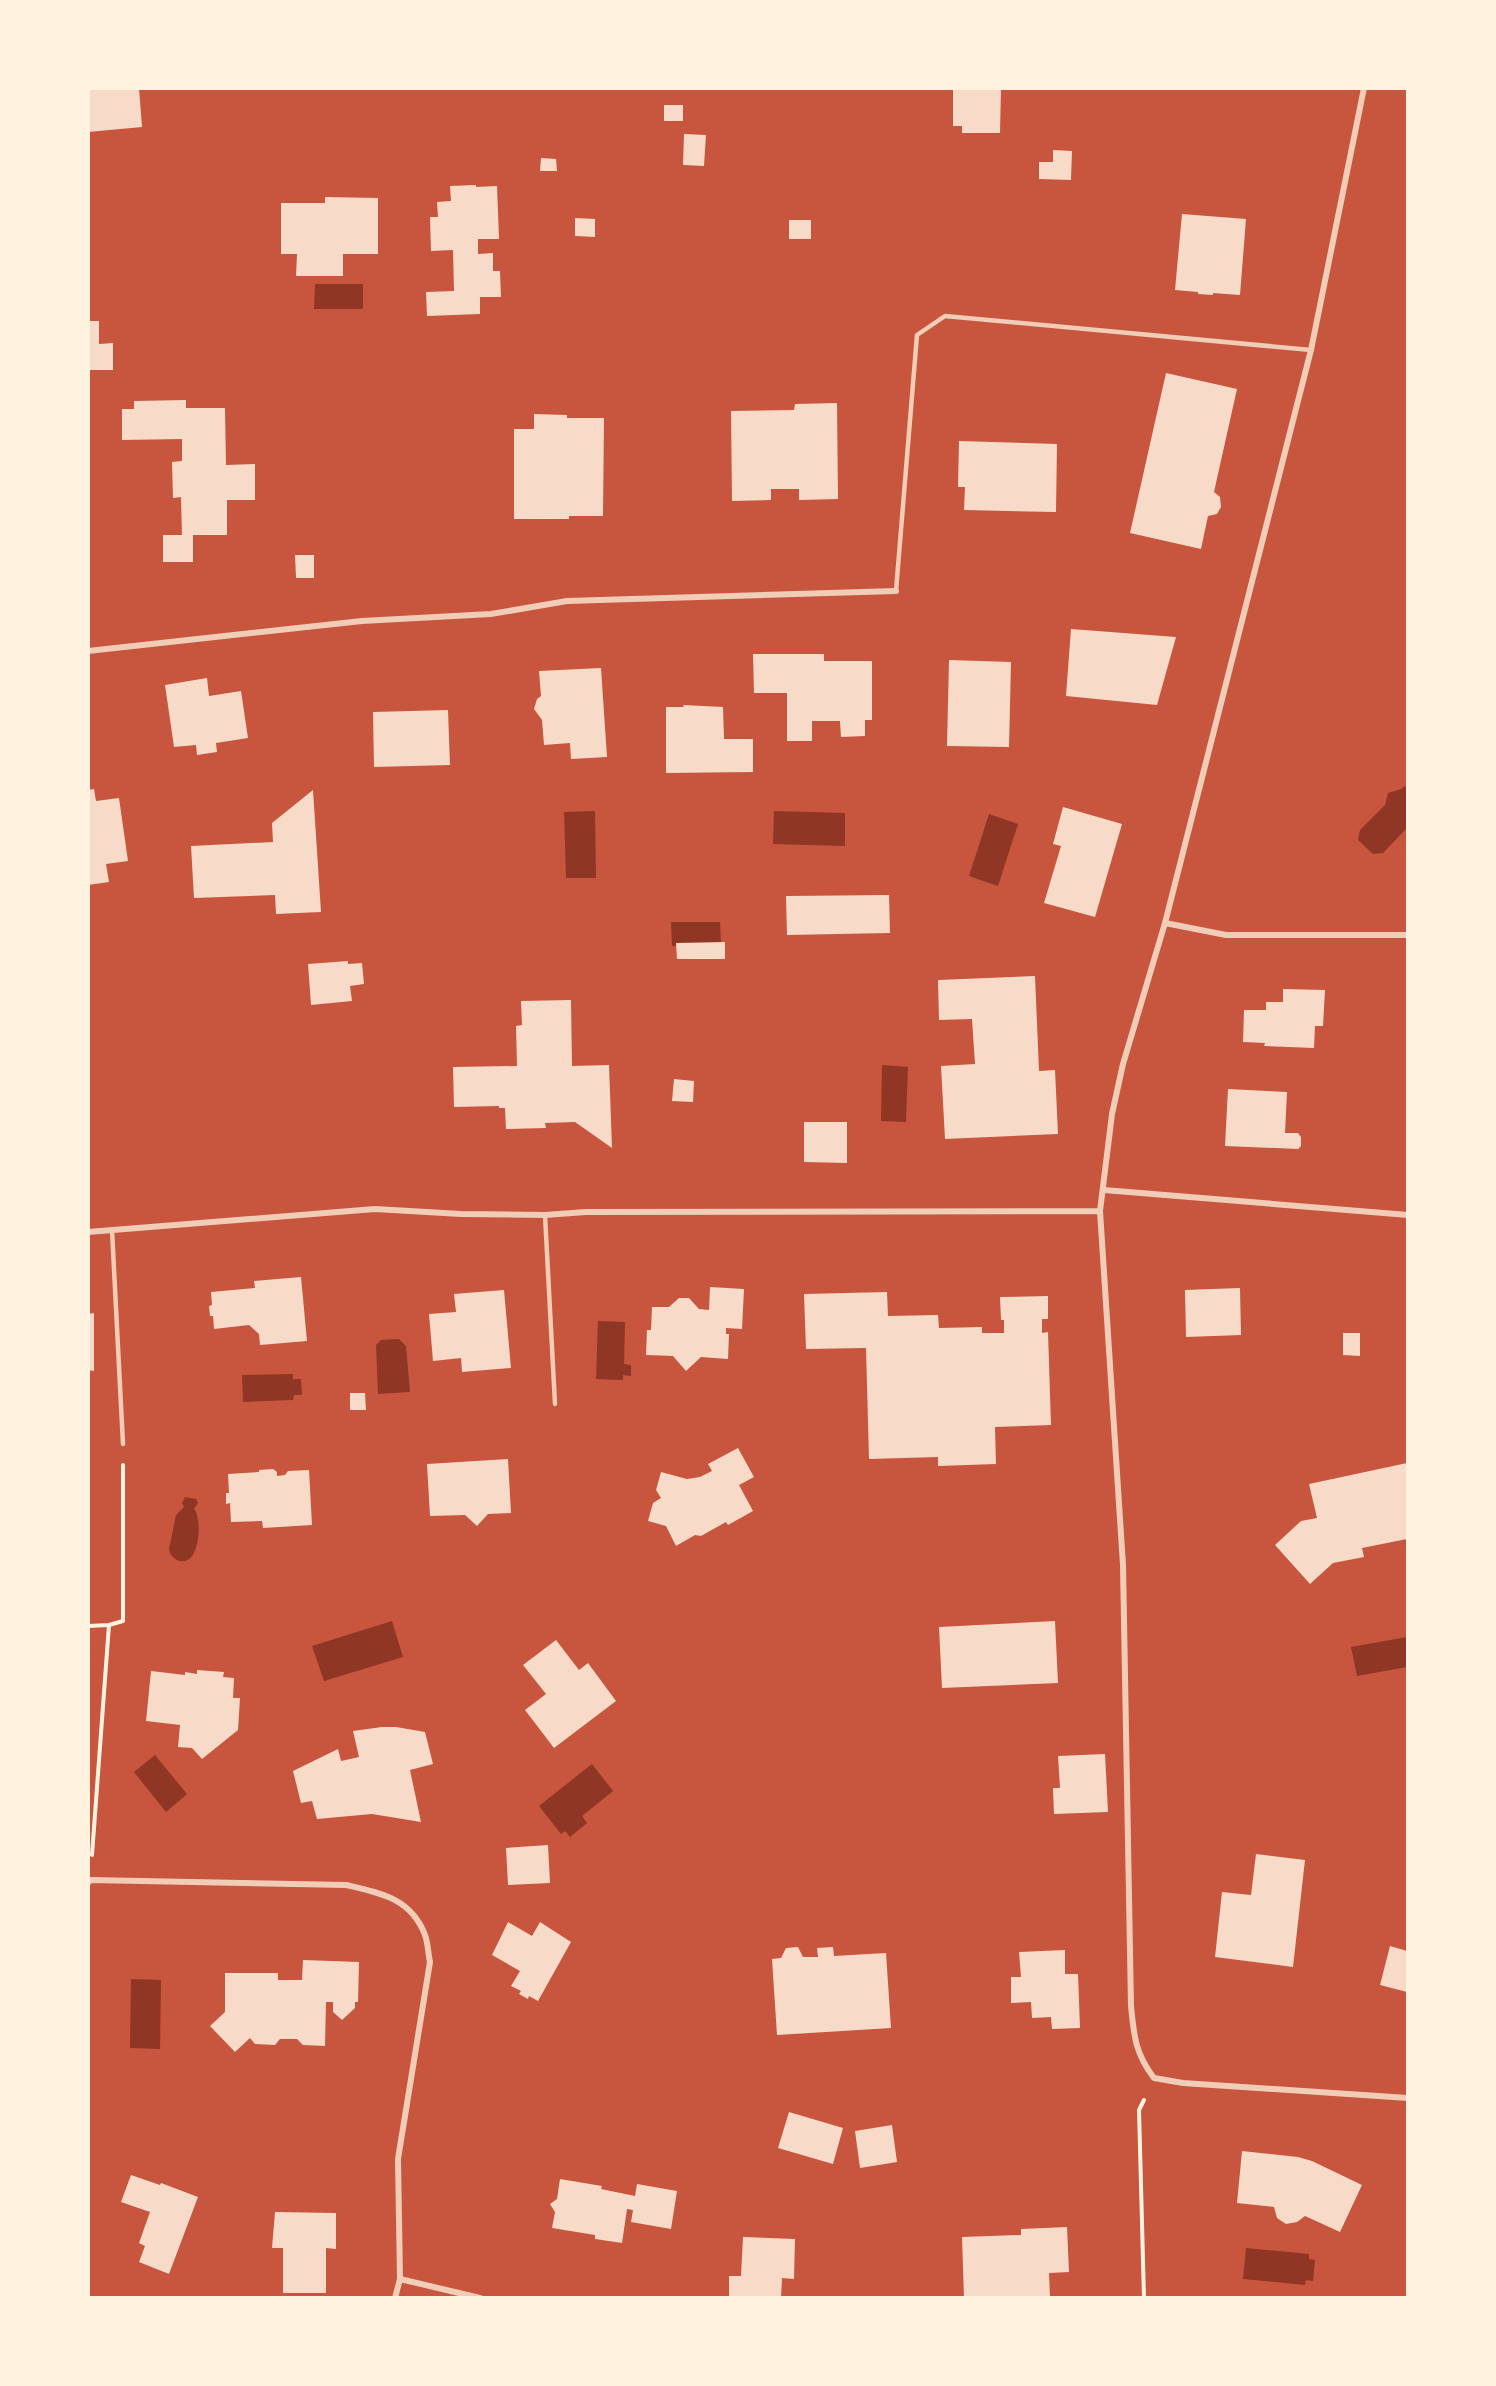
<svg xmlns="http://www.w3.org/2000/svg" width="1496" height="2386" font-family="'PT Sans Narrow',sans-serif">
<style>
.water{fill:#8f3625}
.building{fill:#f7dbc8}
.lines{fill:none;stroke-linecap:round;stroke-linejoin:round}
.path{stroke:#fff3e0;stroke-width:4}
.service{stroke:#f1ccb7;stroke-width:4.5}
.minor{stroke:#f1ccb7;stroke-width:6}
</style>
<rect width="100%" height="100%" fill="#c8553d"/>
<path class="water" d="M315,284H363V309H314Z
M1404,786L1407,789V828L1383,853L1373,854L1358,840L1360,830L1385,805L1388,793L1401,789Z
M595,811L596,878H566L564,812Z
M774,811L845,813V846L773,844Z
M989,814L1018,824L998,886L969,876Z
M671,922H720L721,944L672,946Z
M882,1065L908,1067L906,1122L881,1121Z
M598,1321L625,1322L624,1364L631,1365V1376L623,1375V1380L596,1379Z
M399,1339L406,1346L410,1392L378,1394L376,1345L381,1340Z
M293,1374V1379H301L302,1395H294L293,1400L243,1402L242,1375Z
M185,1497L196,1499L198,1503L194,1509C203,1519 200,1570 177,1560C172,1557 170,1554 169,1549L176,1515L184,1507L182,1503Z
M392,1621L403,1657L324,1681L312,1646Z
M1407,1637V1667L1357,1676L1351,1647Z
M155,1755L187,1794L166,1812L134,1772Z
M592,1764L613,1791L582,1816L587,1823L570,1837L565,1831L561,1834L539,1806Z
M131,1979L161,1980L160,2049L130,2048Z
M1246,2248L1309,2254V2259L1315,2260L1313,2281L1306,2280L1305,2285L1243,2279Z"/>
<path class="building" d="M88,88H139L142,127L88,132Z
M953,88H1001L1000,133H962V126H953Z
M664,105H683V121H664Z
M684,134L706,135L704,166L683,165Z
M1053,150L1072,151L1071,180L1039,179V162H1053Z
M541,158L556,159L557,171H540Z
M476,185V187L497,186L499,239H478V254L493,253V271H500L501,297H480V314L427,316L426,292L454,291L453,250L431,251L430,217H438L437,202L451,201L450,186Z
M325,197L378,198V254H343V276H296L297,254H281V203H325Z
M1182,214L1246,219L1240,295L1213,293V295L1198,294V292L1175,290Z
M575,218L595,219V237L575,236Z
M789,220H811V239H789Z
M88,321H99V344L113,343V370H88Z
M1166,373L1237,389L1214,492L1220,497L1221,507L1217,514L1208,516L1201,549L1130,533Z
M186,400V408H225L226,465L255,464V500H227V535H193V562H163V535H182L181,497L173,498L172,462L182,461V439L122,440V409H134V401Z
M837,403L838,499L799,500V489H771V500L732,501L731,411L794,410L795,404Z
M534,414L567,415V418H604L603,516H569V519H514V429H534Z
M959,441L1057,444L1056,512L964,510L965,487H958Z
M295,555H314V578H296Z
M1071,629L1176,637L1157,705L1066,696Z
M753,654H824V661H872V720H865V736L841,737L840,721H812V741H787V693H754Z
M949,660L1011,662L1009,747L947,746Z
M601,668L607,757L571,759L570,743L544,745L542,720L534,709L537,699L541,696L539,671Z
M207,678L209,696L241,691L248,738L216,743L217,752L197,755L196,745L174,747L165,685Z
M683,705L723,707L724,739H753V772L666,773V707H684Z
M448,710L450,765L374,767L373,712Z
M94,789L96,801L119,798L128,861L106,864L109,882L88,885V790Z
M313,790L321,912L276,914L275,895L194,898L191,846L273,842L272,823Z
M1063,807L1122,824L1095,917L1044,903L1061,846L1053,844Z
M889,895L890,933L787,935L786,896Z
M725,942V959H677L676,943Z
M348,961V964L362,963L364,984L350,986L352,1001L311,1005L308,964Z
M1035,976L1039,1071L1055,1070L1058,1134L945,1139L941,1066L975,1064L972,1019L939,1020L938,980Z
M1283,989L1325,990L1323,1026H1315L1314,1048L1264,1046L1265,1043L1243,1042L1244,1010H1266V1002H1283Z
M571,1000L572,1066L609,1065L612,1148L575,1122L545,1123L546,1128L506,1129L505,1108H499V1106L454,1107L453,1067L517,1066L516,1026L522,1025L521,1001Z
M674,1079L694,1081L693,1102L672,1101Z
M1228,1089L1287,1092L1285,1133H1298L1301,1137V1146L1298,1149L1225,1146Z
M804,1122H847V1163L804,1162Z
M301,1277L307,1341L260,1345L259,1334L249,1325L214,1329L213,1316H210L209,1306L212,1305L211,1292L255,1288L254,1281Z
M710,1287L744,1289L742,1329L726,1328V1334H729L728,1359L701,1357L686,1371L673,1356L646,1355L647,1330H651L652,1307H669L679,1298H689L699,1309L709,1310Z
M1240,1288L1241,1335L1186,1337L1185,1290Z
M504,1290L511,1368L462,1372L461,1358L433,1361L429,1314L456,1312L454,1294Z
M887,1292L888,1316L938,1315L939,1328L982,1327V1333H1004V1320H1001L1000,1297L1048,1296V1319H1042V1333L1048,1332L1051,1425L995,1427L996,1464L938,1466V1457L869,1459L866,1348L806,1349L804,1294Z
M94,1313V1371L88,1370V1314Z
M1343,1333H1360V1356L1343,1355Z
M350,1393H365L366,1410H350Z
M738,1448L754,1477L739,1485L753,1511L728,1525L726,1522L701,1536L695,1535L676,1546L666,1526L648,1521L653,1503L661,1498L656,1490L661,1472L687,1479L700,1477L712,1471L708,1464Z
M508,1459L511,1513L488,1514L477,1526L465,1515L430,1516L427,1464Z
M1407,1463V1539L1362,1548L1364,1557L1333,1563L1310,1584L1275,1545L1301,1521L1317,1518L1309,1484Z
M273,1469L277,1472V1476L285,1475L288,1471L309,1470L312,1525L263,1528L262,1521L231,1522L230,1503L226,1504V1493H229L228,1474L259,1472V1470Z
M1055,1621L1058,1683L942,1688L939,1627Z
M556,1640L579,1670L588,1663L616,1701L554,1748L525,1710L546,1694L523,1665Z
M197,1670L224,1672L223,1677L234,1678L233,1698H240L238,1730L202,1759L192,1748L178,1747L180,1725L146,1721L151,1671L185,1675V1672L197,1674Z
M382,1727H396L425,1732L433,1764L410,1770L421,1822L372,1814L317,1819L312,1801L301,1803L293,1771L338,1749L341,1761L359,1757L353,1731Z
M1105,1754L1108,1812L1054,1814L1053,1788H1060L1058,1756Z
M548,1845L550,1883L508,1885L506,1848Z
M1256,1854L1305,1860L1293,1967L1215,1957L1222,1892L1251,1895Z
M508,1922L532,1936L540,1922L571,1942L538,2001L529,1996L528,1999L519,1994L521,1991L511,1986L520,1971L492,1955Z
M1390,1946L1407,1951V1992L1380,1985Z
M798,1947L803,1957H818L817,1948L833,1947L834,1956L886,1953L891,2028L777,2035L772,1959L781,1958L786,1948Z
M1065,1950V1974H1078L1080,2028L1052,2029L1051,2017L1032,2018L1031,2002L1011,2003V1977H1021L1019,1952Z
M303,1960L359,1962L358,2002H355V2008L342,2020L333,2012V2002H326L325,2046L303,2045L297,2039H280L275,2045L255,2044L250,2038L235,2052L210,2026L225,2012V1973H278V1980H302Z
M789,2112L843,2128L833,2164L778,2148Z
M892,2125L897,2162L860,2168L855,2131Z
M1242,2151L1298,2157L1312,2161L1362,2185L1340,2232L1305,2216L1297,2222L1286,2224L1277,2218L1274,2207L1237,2203Z
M131,2175L160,2185L161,2183L198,2197L169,2274L139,2262L145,2246L139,2243L150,2212L121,2202Z
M560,2179L602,2186L601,2189L635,2196L637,2184L677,2191L671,2229L631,2222L633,2210L627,2209L622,2243L595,2239V2235L552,2228L555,2212L550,2204L557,2199Z
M275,2212L336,2213V2249L326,2248V2293H283V2248H272Z
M1067,2227L1069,2272L1049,2273L1050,2298H964L962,2237L1021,2235V2229Z
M743,2237L795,2239L794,2279L782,2278L781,2298H729V2276H741Z"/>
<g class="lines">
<path class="path" d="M88,1626L109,1625L123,1621V1465
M92,1855L109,1625
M1144,2100L1139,2110L1144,2298"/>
<path class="service" d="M896,591L917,335L945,316L1311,350
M545,1215L555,1404
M112,1230L123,1444"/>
<path class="minor" d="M1364,88L1311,350L1165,923L1123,1064L1112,1114L1100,1211L1123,1565L1131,2006C1134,2036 1135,2053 1154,2078L1183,2083L1408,2098
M88,651L362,621L491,614L567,601L896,591
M1165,923L1226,935H1408
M1104,1190L1408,1215
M88,1232L375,1209L461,1214L545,1215L586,1212L1100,1211
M88,1883L90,1880L346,1885C380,1893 411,1898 425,1935C428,1943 428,1953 430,1962L398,2159L400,2279L395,2298
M400,2279L480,2298"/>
</g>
<rect width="1496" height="2386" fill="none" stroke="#fff3e0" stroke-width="180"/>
</svg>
